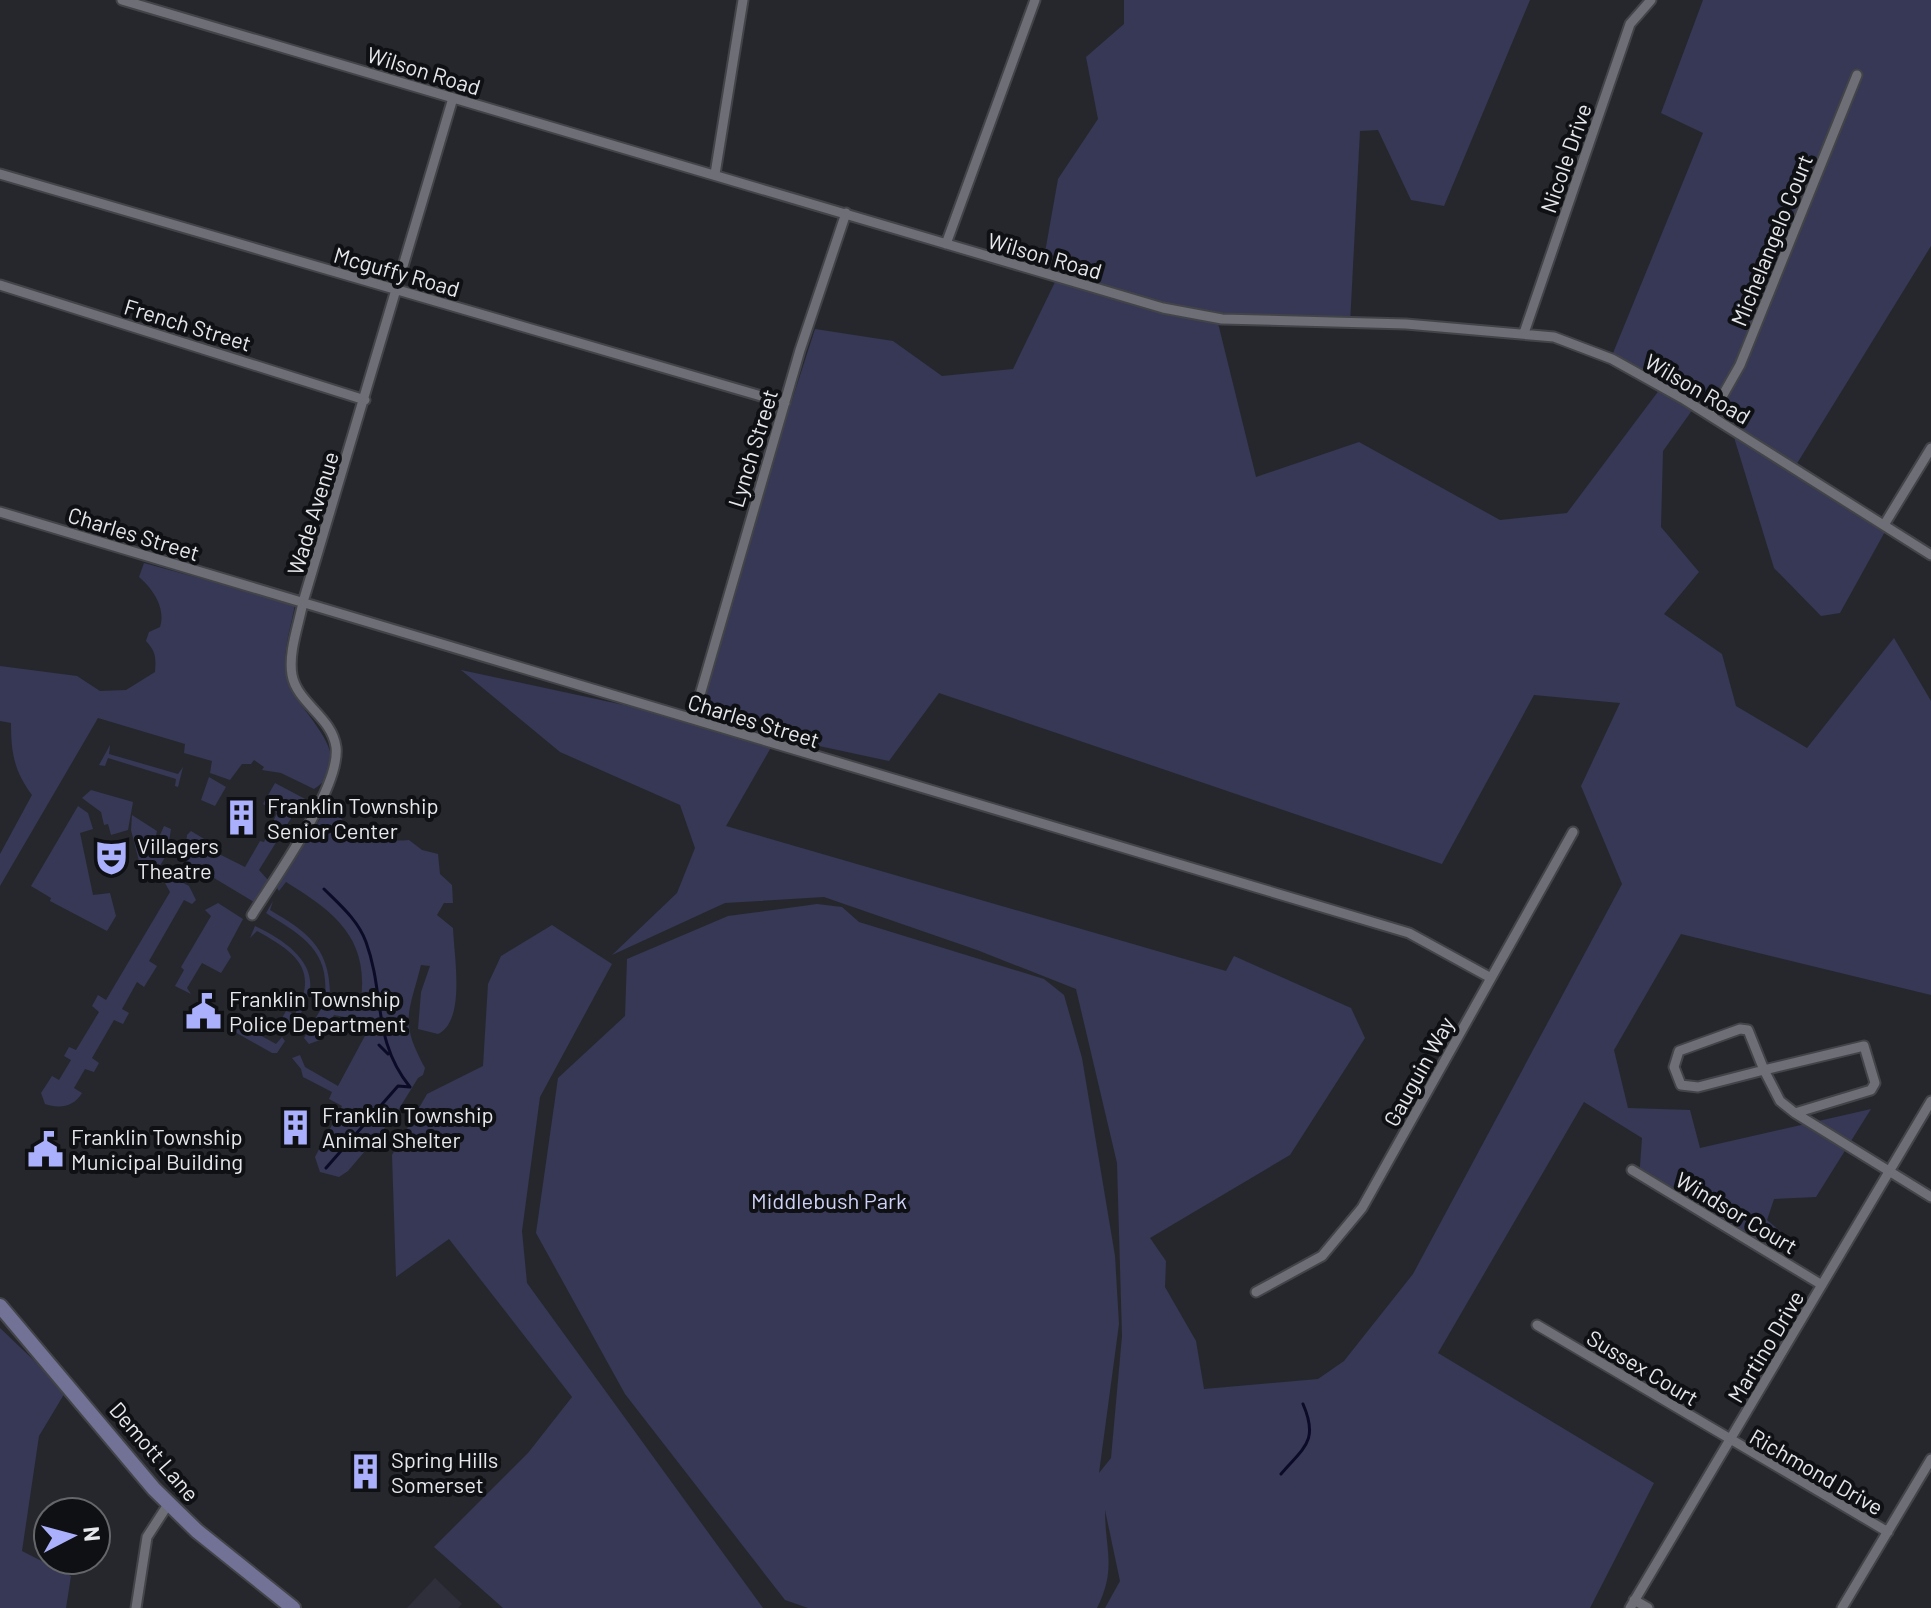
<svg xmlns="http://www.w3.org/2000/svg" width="1931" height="1608" font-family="Barlow,sans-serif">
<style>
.built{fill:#2e2f3b}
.green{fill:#363855;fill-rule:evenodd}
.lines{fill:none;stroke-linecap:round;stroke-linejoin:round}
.stream{stroke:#0c0b27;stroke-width:3}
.street-casing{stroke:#434449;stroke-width:13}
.secondary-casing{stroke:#434449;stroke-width:18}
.street{stroke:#6d6e76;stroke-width:9}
.secondary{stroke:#717295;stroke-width:14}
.labels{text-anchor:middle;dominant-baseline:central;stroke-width:8;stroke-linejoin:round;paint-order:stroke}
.street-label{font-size:22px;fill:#e7e8ec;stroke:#0f1013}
.poi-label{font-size:22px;fill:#e7e8ec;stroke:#0f1013;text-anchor:start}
.park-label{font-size:22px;fill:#ced2f8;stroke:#0f1013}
</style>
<rect width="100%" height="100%" fill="#26272d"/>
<path class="built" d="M435,1578L462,1604L458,1608H407Z"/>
<path class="green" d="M1124,0H1530L1444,206L1411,200L1378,130L1360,131L1350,324L1217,319L1256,477L1359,442L1500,520L1567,513L1660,389L1611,358L1703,133L1661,113L1703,0H1931V246L1793,470L1887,528L1840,613L1821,616L1774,568L1733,434L1693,409L1663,451L1661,527L1699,572L1664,614L1722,654L1736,706L1807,748L1894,638L1931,701V995L1681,934L1614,1050L1628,1108L1690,1110L1700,1148L1871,1109L1816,1197L1774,1199L1767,1220L1787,1237L1773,1259L1639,1180L1642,1138L1584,1102L1438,1353L1654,1483L1590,1608H1105L1120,1581L1105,1510C1105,1550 1117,1568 1097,1608H808L785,1600L625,1394L536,1233L558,1078L625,1016L627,959L728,916L817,904L842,907L859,922L1044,979L1064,995L1082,1058L1115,1256L1119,1324L1099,1473L1111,1458L1122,1336L1117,1163L1076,989L977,950L824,897L725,903L612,955L677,893L695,848L680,805L560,752L461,670L689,719L815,329L893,341L942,376L1013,369L1056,280L1041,275L1058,179L1098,119L1086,57L1124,24ZM939,693L1442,864L1534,695L1620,703L1581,786L1622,884L1413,1274L1344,1361L1318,1379L1204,1389L1196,1341L1165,1287L1166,1261L1150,1238L1290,1155L1365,1038L1351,1008L1234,956L1226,971L726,826L777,737L889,761Z
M144,563L295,604C291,629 279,659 289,684C301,715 361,759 314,789L281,773L262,770L264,767L254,760L251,764H242L230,780L210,773L212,761L184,753L185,744L98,718L0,886V854L32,795C14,771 11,752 11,723L0,721V666L77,676L100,691L126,690L155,672C156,657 156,652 146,641L149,632L160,627C166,608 153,589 139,577Z
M110,745L109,754L178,774L183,767L178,787L175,786L176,779L108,758L105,766L99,765Z
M209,777L226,787L215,806L201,800Z
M275,783L309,801L311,808L304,810L298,807L259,870L268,880L254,902L184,860L187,835L191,831L219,848L217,853L245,867L260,841L264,842L277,813L263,804Z
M91,790L133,802L128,830L111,835L108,824L104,825L101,812L82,798Z
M331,801C344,834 376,843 409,840L422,850L438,854L440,874L452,885L453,903H444L437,915L453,928C454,956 466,1021 438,1034L418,1029L421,992L430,966L421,965C409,1013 399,1021 425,1068L423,1075L418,1078L394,1117L348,1171L339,1177L320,1172L315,1157L342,1106L329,1099L332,1092L303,1077L301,1069L292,1058L300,1055L305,1067L338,1086L367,1032L349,1018L334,1015L320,1040L309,1044L304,1038L321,1009L343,1011L352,998L361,999C369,937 333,911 286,882L279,891L277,888Z
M78,806L88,813L93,829L80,833L93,895L110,893L116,916L107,931L50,901L51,898L31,886Z
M132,815L157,831L152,853L164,826L171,829L167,854L155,874L140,865L131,830Z
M174,878L189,886L196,900L192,904L184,900L149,961L157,966L144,987L137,982L122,1009L129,1013L123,1024L114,1020L92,1058L99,1063L94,1072L85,1069L74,1088L82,1093C74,1107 59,1109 45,1104L41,1093L52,1076L59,1080L71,1060L64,1056L69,1047L76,1050L99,1012L92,1006L98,995L106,1000L170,892L165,883Z
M273,901L270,910C306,931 329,947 330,992L338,996L325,994C329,949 299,934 266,913Z
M218,903L243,919L227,949L231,957L221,973L202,963L187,988L191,994L175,986L184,970L181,967L211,916L205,910Z
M552,925L612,964L540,1097L522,1231L527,1283L763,1608H503L434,1547L528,1453L572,1397L449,1239L396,1277L392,1155L427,1094L483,1066L488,984L501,956Z
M255,926C299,947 332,977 293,1024L284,1023L282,1018L286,1011L295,1014C320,969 295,952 257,931L250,938Z
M240,1024L276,1044L282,1037L285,1041L277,1053H272L235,1032Z
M0,1328L66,1391L39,1436L22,1551L71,1576L66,1608H0Z"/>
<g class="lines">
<path class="stream" d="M324,889C340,905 358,920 366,942C385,994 372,1040 410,1087
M379,1045L388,1054
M326,1168L398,1086L410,1087
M1281,1474C1304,1447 1319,1441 1303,1404"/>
<defs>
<path id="street" d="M122,0L1163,308L1222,319L1406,324L1554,337L1612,359L1682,398L1931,555
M0,174L785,403
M715,174L743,0
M946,244L1035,0
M0,285L365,400
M1524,333L1630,24L1651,0
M1711,416L1740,365L1857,75
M0,512L1409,933L1491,978
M1884,525L1931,448
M700,695L800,350L846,213
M252,915C275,878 341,787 336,747C332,717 297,703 292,675C288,652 299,624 303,602L453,98
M1740,1029L1748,1030L1764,1070L1698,1087L1681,1085L1674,1067L1679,1051Z
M1795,1113L1871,1090L1875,1083L1864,1046L1764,1070L1780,1101L1795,1113L1931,1197
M1632,1170L1822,1285
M1256,1292L1322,1256L1362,1208L1573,832
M1537,1325L1888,1532
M1634,1600L1648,1608
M136,1608L147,1537L169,1503
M1630,1608L1931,1101
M1842,1608L1931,1459"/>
<path id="secondary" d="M0,1306L154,1489L197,1531L293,1608"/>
</defs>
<use href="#street" class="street-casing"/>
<use href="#secondary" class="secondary-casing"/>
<use href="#street" class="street"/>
<use href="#secondary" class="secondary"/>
</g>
<defs>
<symbol id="building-bare" viewBox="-9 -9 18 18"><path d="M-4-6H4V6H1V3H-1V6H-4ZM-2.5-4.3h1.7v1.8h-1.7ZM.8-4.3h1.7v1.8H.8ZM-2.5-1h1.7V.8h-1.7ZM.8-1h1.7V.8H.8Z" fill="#aab0fc" stroke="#0f1013" stroke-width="2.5" paint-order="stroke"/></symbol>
<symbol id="theatre-bare" viewBox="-9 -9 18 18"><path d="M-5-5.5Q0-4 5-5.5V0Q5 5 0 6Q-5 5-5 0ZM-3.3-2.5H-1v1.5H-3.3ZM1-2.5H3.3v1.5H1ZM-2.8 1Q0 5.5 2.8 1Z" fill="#aab0fc" stroke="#0f1013" stroke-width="2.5" paint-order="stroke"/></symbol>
<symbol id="civic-bare" viewBox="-9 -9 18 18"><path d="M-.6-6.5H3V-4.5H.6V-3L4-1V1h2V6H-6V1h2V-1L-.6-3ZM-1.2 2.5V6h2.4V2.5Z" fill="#aab0fc" stroke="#0f1013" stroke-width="2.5" paint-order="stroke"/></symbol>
</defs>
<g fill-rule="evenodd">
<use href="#building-bare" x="216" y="792" width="51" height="51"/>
<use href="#theatre-bare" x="86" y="832" width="51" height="51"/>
<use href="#civic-bare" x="178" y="986" width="51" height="51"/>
<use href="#building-bare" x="270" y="1102" width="51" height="51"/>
<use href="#civic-bare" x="20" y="1124" width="51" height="51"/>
<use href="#building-bare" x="340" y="1446" width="51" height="51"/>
</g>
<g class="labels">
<g class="street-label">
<text transform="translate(424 70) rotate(17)">Wilson Road</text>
<text transform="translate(1565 158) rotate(-71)">Nicole Drive</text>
<text transform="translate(1771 240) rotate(-68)">Michelangelo Court</text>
<text transform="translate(1045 255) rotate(16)">Wilson Road</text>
<text transform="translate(397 271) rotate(16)">Mcguffy Road</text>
<text transform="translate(188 324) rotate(17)">French Street</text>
<text transform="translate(1698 388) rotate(30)">Wilson Road</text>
<text transform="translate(752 448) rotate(-73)">Lynch Street</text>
<text transform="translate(312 513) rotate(-73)">Wade Avenue</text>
<text transform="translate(134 533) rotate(17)">Charles Street</text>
<text transform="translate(754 720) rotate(17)">Charles Street</text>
<text transform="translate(1418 1071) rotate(-61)">Gauguin Way</text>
<text transform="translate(1737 1212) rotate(31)">Windsor Court</text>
<text transform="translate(1765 1346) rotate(-59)">Martino Drive</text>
<text transform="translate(1643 1367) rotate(31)">Sussex Court</text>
<text transform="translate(155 1451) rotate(49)">Demott Lane</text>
<text transform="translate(1817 1471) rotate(30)">Richmond Drive</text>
</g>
<g class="poi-label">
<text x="267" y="805">Franklin Township<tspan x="267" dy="25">Senior Center</tspan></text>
<text x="137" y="845">Villagers<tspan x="137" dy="25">Theatre</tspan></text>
<text x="229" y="998">Franklin Township<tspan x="229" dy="25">Police Department</tspan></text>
<text x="322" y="1114">Franklin Township<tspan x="322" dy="25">Animal Shelter</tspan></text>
<text x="71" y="1136">Franklin Township<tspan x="71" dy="25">Municipal Building</tspan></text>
<text x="391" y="1459">Spring Hills<tspan x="391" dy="25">Somerset</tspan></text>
</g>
<g class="park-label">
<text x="829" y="1200">Middlebush Park</text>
</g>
</g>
<g transform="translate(72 1536) rotate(84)"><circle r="38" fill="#0f1013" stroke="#65666a" stroke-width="2"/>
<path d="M0-6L14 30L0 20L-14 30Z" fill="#aab0fc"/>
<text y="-12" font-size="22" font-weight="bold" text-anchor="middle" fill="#e7e8ec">N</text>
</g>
</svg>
